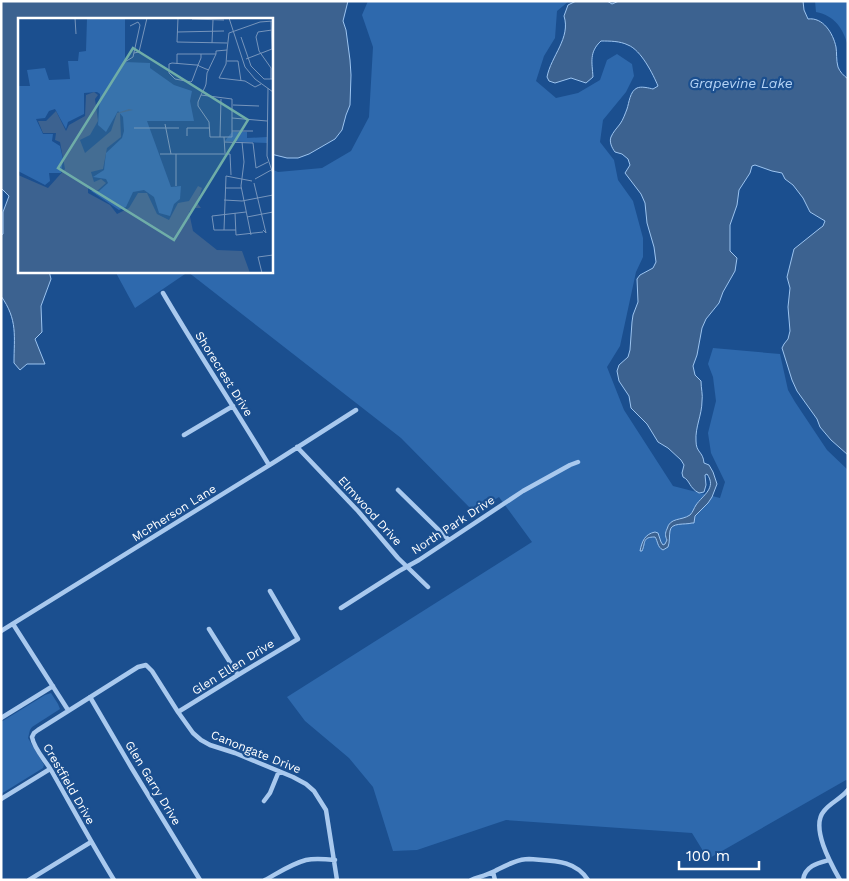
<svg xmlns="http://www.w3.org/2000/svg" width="849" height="881" font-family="'Work Sans',sans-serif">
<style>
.green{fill:#2e69ad}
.water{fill:#3c6290;stroke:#9cc4f0}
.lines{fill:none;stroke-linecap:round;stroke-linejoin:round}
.minor{stroke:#a9c9ee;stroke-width:4.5}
.labels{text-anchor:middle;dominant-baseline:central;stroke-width:4.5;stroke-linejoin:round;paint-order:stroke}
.street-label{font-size:12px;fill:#fff;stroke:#1b4f8f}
.water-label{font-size:14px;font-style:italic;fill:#b5d3f5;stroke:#1b4f8f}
.inset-road{fill:none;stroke:#7695bc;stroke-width:1}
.view{fill:#6fada8;fill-opacity:0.15;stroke:#6fada8;stroke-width:2.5}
.inset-edge{fill:none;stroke:#fff;stroke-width:2.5}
</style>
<rect width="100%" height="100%" fill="#1b4f8f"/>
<path class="green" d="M368,1H569L557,11L555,38L544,56L536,81L556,98L578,93L600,80L607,60L617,54L632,64L634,76L626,92L603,120L600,142L614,160L618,180L633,201L643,238V257L636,272L620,346L607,367L624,410L673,486L720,498L725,482L711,453L708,433L716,401L713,377L708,364L713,348L780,354L788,390L795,402L827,450L848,470V781L846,780L708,859L692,833L506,820L417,850L393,851L373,787L349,758L305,721L287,697L532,542L499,497L474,512L401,438L188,272L135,308L115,271H271V169L278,172L322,168L351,151L369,117L373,47L362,15Z
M815,1H848V46C843,28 835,16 816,12Z
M51,693L58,704L60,709L32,727L30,730L28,738L44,765L43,768L1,794V722L45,695Z"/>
<path class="water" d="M1,1H348L343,21L346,30L350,60L351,75L350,105L346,115L342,130L335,139L309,154L298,158H287L271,154V19H19V271H49L51,279L41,306L42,332L35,339L45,364H27L20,370L14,363C14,336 18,320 1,296V235L3,234V212L9,196L1,188Z
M576,1H607L612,4L619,1H803L804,10L808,19C823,17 833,33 836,47C837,53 836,60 838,67C840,72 843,75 848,79V455L831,440L820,427L817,419L797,391L792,380L782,348L784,344L788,339L790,331L788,307L790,288L787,277L794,249L819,229L823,226L825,221L810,212L803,198L793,185L785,179L782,173L772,171L755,165L752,166L750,173L739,190L737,205L730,225V251L737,258L735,271L723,292L719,303L706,319L702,328L697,355L693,366L695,375L701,381C701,388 703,395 702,401C702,415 695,427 696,441C696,453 703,451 704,463L709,465L713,472L717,484L712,497L708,503L695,516L694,523H692C685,525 671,522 670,531C669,536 670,542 668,547L663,550C657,547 658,541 655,537C642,537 646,542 642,551H640C642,541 645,534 655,532L658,533L661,542L663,545L665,544L667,540C665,536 665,533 667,529C670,517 681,521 690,515C693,512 694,508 696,505C703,495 717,488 707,474L705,475L706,485L704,492L699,493C689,488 690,480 683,477L682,473L684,465L681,460L668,448L658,442L647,424L631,408L629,396L619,381L617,371L619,365L628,357L630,350L632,322L633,315L638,302L637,279L640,275L653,268L656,262L654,247L647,223L645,203L641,194L625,173L630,165L628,159L622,154L615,152C612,148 609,142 611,137C613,132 617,128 620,124C623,120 625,114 627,109C629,103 630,91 637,88C641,86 649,88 653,89L658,86C653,74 641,50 628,45C620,41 610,41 601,41C589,52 592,62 593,77L586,83L571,78L555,83L549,81L547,77C551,56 571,38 564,16L568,5Z"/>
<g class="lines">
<path class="minor" d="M163,293C197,351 234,407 269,465
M184,435L233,406
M297,447L358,511L398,558L428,587
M398,490L449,540
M341,608L399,571L419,560L523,491L570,465L578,462
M13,624L68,710
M209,629L238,675
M1,631L276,461L356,410
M90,697L131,767L200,880
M178,712L238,675L298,639L270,591
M1,718L53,686
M1,799L50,769
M264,801L270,793L279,771
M493,872L495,880
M29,880L91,842
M114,880C92,844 72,807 51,770C45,760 34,749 32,737L34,733L38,730L138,667L146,665L152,671L178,712L193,733L201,740L210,745L235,753L293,777L306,784L314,791L326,810L337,880
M265,880C278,873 291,864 306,860C315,858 325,859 335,860
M471,880C479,877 487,875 495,871C505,866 517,859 529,859C551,861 575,859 588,880
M803,880C805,866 818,863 829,860
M840,880C831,864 810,827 824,811C831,802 841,799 848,790"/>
</g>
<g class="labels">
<g class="street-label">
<text transform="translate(224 374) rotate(58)">Shorecrest Drive</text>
<text transform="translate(370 511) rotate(48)">Elmwood Drive</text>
<text transform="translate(174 513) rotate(-32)">McPherson Lane</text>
<text transform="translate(453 525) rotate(-33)">North Park Drive</text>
<text transform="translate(233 667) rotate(-32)">Glen Ellen Drive</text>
<text transform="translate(256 752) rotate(22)">Canongate Drive</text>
<text transform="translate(153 783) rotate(59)">Glen Garry Drive</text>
<text transform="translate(69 784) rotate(60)">Crestfield Drive</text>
</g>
<g class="water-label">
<text x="741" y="83">Grapevine Lake</text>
</g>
</g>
<g transform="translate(18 18)">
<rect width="255" height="255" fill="#1b4f8f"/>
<path d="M69,0H107V44L132,45V50L156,67L174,73L172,83L176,103H129L153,169L163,168L162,181L156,186L152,198L141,195L136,179L126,172L115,174L108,189L101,192L73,173H81L90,165L88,161L75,159L86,152L88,135L104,120L106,113L105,99L100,93L88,114L80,107L82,76L79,74L66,75V96L50,104L48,111L37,91L31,93L27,100L18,101L25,116H35L34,123L42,128L45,141L43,155H31L32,163L27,167L0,153V68H12L9,52L27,50L31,62L52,61L50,43H60L61,34L68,33ZM214,114H229V120L249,119V125L207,123Z" fill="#2e69ad"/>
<path d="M76,74L80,77L77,81L80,103L72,117L62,122L67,135L93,113L99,95L111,91L115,92L102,95L103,119L89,130L85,151L73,154L76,164L83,161L88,165L79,173L70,169V175L92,187L99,196L111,190L120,175H129L139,196L151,202L160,185L171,183L180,168L184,170L179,185L183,190H175L171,194L175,213L199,232L224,233L232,255H0V157L30,170L47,151L42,124L37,122L38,115H25L20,103H28L38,93L48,113L51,107L67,98L68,77Z" fill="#3c6290"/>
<path class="inset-road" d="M57,0L58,16M160,0L159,24L209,25M211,0L227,49L237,61L255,74M174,1L206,2M253,3L254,31M159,14L206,13M223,19L233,48L246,61H255M194,25L195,2M209,32L208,46L201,60L227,63L237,69L243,66M116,35L121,34L129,0M183,36V40L180,47L174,63L173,64L157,61L151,55V46L154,45L178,47H180L181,48L188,51L191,52M198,36V33L209,32L211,15L242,4L255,3M228,41L254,31M209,43H220L223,63M105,45L115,39L122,7L120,4L112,8M159,46V36H198M253,61V50L241,33L238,19L240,14L254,12M250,70L249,138L255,156M183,77L214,81V119H192L191,104L180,88V84L183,77L187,69L188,66L189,55L198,36M215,87L241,88M214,100L249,103M147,106L153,136M116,110H161M214,113H235M169,118V110H192M202,119L203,81M206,119L207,135M207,124L235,125L238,150L250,144M224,124L226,144L223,168L233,217M142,136H212L213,157M237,161L255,151M236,165L248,215L245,212M158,168V136M207,170H223M206,182L224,183L255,177M217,195L218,217L245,214M229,199L255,194M206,212L208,158L234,163M218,212H196L194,198L228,194M244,255L240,239L255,237"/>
<path class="view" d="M115,30L230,102L156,222L40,150Z"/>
<rect width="255" height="255" class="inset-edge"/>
</g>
<rect width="849" height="881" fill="none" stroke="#ffffff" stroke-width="5"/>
<path d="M679 861v8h80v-8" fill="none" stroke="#ffffff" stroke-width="2.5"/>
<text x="686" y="861" font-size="15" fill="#ffffff" stroke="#1b4f8f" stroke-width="4" paint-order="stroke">100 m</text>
</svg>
